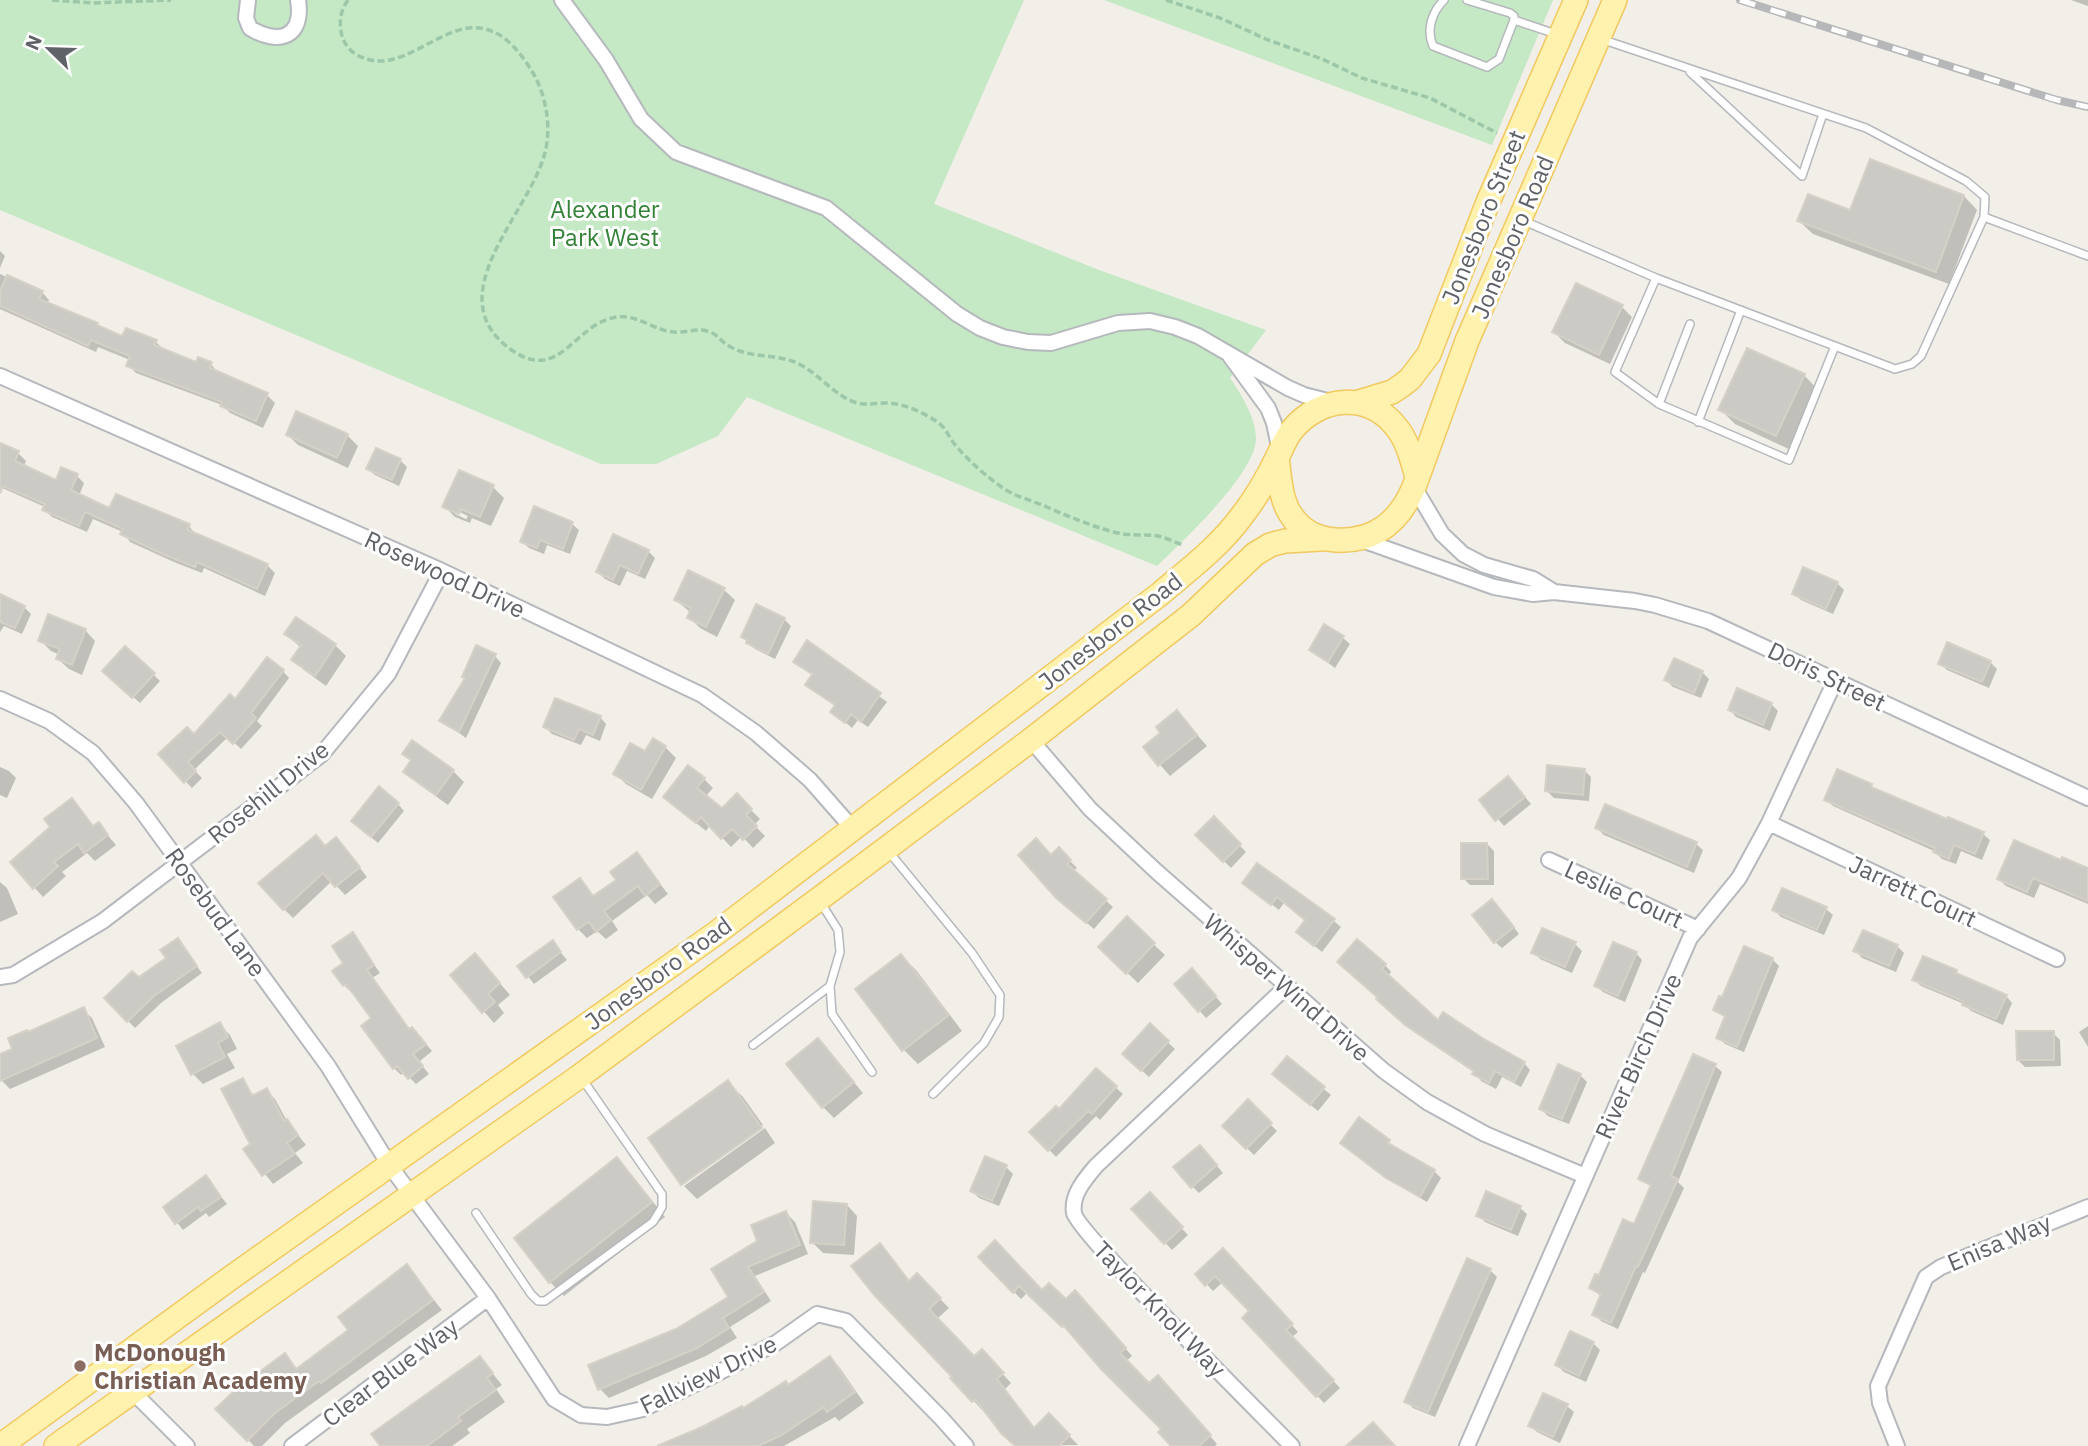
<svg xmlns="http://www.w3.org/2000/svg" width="2088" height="1446" font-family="'IBM Plex Sans',sans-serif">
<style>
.green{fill:#c5e8c5}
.shadow{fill:#0003;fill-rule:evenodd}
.building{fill:#cccac5;stroke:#d6d1c6;stroke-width:2}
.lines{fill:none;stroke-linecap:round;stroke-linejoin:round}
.service-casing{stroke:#b5b8bc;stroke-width:10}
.minor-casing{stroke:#b5b8bc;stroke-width:18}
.primary-casing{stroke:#f2c960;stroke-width:26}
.path{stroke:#9cc7a9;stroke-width:3.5;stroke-dasharray:7 3.5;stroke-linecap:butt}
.service{stroke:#fff;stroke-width:7}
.minor{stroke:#fff;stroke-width:14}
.primary{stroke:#fff2af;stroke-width:23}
.rail-casing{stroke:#b6b7b8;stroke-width:8}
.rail{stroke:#fff;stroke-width:5;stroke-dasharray:16;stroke-linecap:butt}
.education-dot{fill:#8d6e63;stroke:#fff;stroke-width:2.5}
.labels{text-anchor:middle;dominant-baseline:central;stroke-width:6;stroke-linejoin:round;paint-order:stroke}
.park-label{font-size:24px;fill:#348238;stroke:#fff}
.street-label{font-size:24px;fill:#5f6368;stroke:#fff}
.education-label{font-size:24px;font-weight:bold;fill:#785e54;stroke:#fff;text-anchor:start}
</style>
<rect width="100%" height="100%" fill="#f1efe8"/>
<path class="green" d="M0,0H1024L934,204L1099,270L1266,330L1230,378C1241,394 1256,418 1256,438C1257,472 1182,542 1157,566L747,397L718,436L656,464H601L0,210Z
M1104,0H1553L1492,145Z"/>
<path class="shadow" d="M2071,0H2088V6Z
M1871,161L1964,196L1977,210L1949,284L1813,234L1799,221L1851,213Z
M0,251L5,256L0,268Z
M0,274L42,292L49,300L47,304L97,324L102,329L123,338L156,342L163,349L197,364H211L218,373L267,395L275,403L263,428L230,413L222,405L136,373L128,365L130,360L98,347L96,352L0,309Z
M1622,307L1632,317L1610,364L1565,343L1554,332Z
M1804,375L1818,390L1791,450L1735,424L1721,410Z
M288,435H347L358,446L348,468L298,445Z
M0,444L18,453L26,461L23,467L56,483L77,476L84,483L79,496L110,510L189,526L196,535L267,565L275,573L265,596L204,568L202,573L174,562L130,542L123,532L93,519L87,532L52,517L44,509L45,507L0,487Z
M400,460L407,467L399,486L375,475L368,468Z
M493,487L504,498L491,526L472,518L470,523L455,517L444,506ZM455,510L468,516L466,519L455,514Z
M572,524L579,530L570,554L547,545L544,554L529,548L522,541Z
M648,551L655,558L645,579L627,571L620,586L605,579L598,572Z
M1837,583L1844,590L1833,614L1801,600L1794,594Z
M724,590L735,600L717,637L700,628L689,617L691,613L676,600Z
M0,596L24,607L31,614L22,634L4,626L0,632Z
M296,619L335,645L346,656L326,686L304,670L293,660L301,648L286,634Z
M784,619L791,626L775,659L755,649L743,637Z
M85,630L95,641L82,675L69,669L58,659L60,655L51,651L40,640Z
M1343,638L1350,644L1335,668L1311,650Z
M807,643L887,702L868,727L858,720L852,728L833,712L837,706L807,684L813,676L795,662Z
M495,656L501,663L466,738L442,721Z
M1990,662L1997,669L1989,688L1947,670L1940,663Z
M283,671L289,678L257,721L262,726L241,749L228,737L194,770L202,778L192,788L160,755L194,736L236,702Z
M1702,672L1709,679L1701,698L1673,687L1666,680Z
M153,674L160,681L140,703L112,678Z
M1771,704L1778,711L1770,731L1736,717L1730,710Z
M1177,712L1207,746L1170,776L1145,748L1163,733Z
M600,717L606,724L600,741L586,735L581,745L552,734L545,727Z
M653,740L665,747L676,758L652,799L626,784L615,773L646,754Z
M405,754L453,771L464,782L448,805L416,782L406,772L413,762Z
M0,767L9,771L16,778L7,798L0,795Z
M1584,770L1591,777L1589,801L1554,798L1547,791Z
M704,779L713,788L705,797L722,810L737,796L760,819L754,825L765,836L753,848L742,836L731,847L710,825L706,831L674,805Z
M1515,785L1531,804L1504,826L1481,800Z
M1871,786L1877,791L1983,834L1990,840L1982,860L1961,851L1956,864L1942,859L1934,851L1833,806L1826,799Z
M72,800L94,827L98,824L116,845L95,861L87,853L62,872L66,876L43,897L34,887L53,828Z
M398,804L404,811L378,843L360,828Z
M1606,806L1696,844L1703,850L1694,873L1604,835L1597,828Z
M1214,819L1246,852L1231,868L1198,835Z
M1487,844L1494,851V885H1470L1463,878Z
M326,848L345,849L367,877L345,895L332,881L293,918L284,909Z
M1059,850L1077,868L1073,871L1113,907L1094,929L1065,905L1051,857Z
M637,855L668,894L655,904L647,895L612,921L618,930L606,939L597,931L587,938L578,929L580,880L595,897L618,880Z
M2088,870V904L2040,884L2034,898L2006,886L1999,879Z
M0,882L7,888L18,914L0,922Z
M1244,883L1306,898L1341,927L1322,952L1305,938L1307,921L1284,903L1279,910Z
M1499,908L1519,934L1502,948L1495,942Z
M1826,909L1833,915L1824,935L1781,917L1774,910Z
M1127,919L1165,955L1138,983L1100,947Z
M352,934L380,973L372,978L410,1030L419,1036L432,1051L419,1062L429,1074L416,1084L404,1072L401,1075L394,1068L363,1027L373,1019L353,991L351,992L344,985L335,971L346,964Z
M177,940L202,973L161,1003L135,1028L106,998L139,979L168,958Z
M552,942L567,960L534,984L520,966Z
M1575,944L1582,951L1572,973L1540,959L1534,952Z
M1897,946L1904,953L1896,972L1862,958L1856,951Z
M1636,953L1642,960L1625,1002L1603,992L1596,986Z
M901,956L916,970L962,1031L918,1064L904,1050L857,990Z
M1772,959L1779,966L1744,1052L1725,1044L1718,1037L1726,1018L1715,1010L1723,999Z
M1385,965L1391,972L1388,976L1438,1022L1483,1041L1524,1063L1530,1070L1521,1087L1502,1077L1496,1089L1481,1081L1475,1073L1414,1032L1346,969Z
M485,966L510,995L498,1005L504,1013L494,1023L452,975Z
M1956,972L1962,978L2006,996L2012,1003L2003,1025L1971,1011L1964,1004L1921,986L1914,979Z
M1199,977L1222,1004L1206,1018L1176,984Z
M83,1010L92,1018L105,1047L10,1089L1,1080L0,1056L14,1050L29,1034Z
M219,1024L230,1035L237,1049L227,1054L235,1068L203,1084L193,1074Z
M1150,1026L1175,1049L1149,1077L1124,1054Z
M2088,1026V1047L2079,1032Z
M2053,1033L2060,1040L2061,1066L2025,1067L2018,1060Z
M818,1040L863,1093L834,1118L823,1107Z
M1287,1058L1331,1095L1318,1111L1281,1081Z
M1715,1066L1722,1072L1678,1182L1684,1188L1645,1273L1643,1272L1618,1329L1601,1321L1594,1314L1602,1297L1591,1288L1635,1226L1652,1187L1640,1179Z
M1096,1070L1123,1094L1100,1120L1096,1116L1056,1157L1032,1132L1059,1112Z
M1580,1075L1587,1082L1569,1124L1548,1116L1541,1109Z
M242,1080L255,1097L266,1090L275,1099L287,1121L306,1145L295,1153L303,1163L273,1184L246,1150L252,1145Z
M728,1083L743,1097L763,1125L683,1184L650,1138Z
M1248,1102L1277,1131L1254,1155L1224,1126Z
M1359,1119L1396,1148L1434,1171L1441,1178L1427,1202L1395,1183L1349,1149Z
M765,1128L775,1143L697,1199L684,1186Z
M1207,1154L1223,1173L1199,1193L1192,1186Z
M986,1158L1006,1167L1013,1174L999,1206L979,1198L972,1191Z
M617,1159L631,1174L665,1217L564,1296L550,1282Z
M206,1178L227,1204L209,1217L206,1213L183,1230L165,1207Z
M1156,1201L1188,1235L1172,1250L1134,1209Z
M847,1205L857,1216L854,1255L823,1253L812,1242Z
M1520,1208L1527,1214L1518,1236L1485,1222L1478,1215Z
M786,1213L795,1222L808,1254L755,1276L771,1301L730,1327L737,1338L706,1356L609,1398L600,1389L591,1366L677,1331L731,1298L759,1241Z
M889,1254L910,1282L917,1276L949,1308L937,1319L974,1358L990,1360L1011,1383L1005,1389L1035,1429L1049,1415L1078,1445L1017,1446L984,1408L982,1410L953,1378L954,1377Z
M980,1257L1043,1292L1066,1302L1090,1307L1132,1356L1126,1361L1149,1386L1165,1384L1217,1444L1215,1446H1173L1164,1429L1070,1333L1028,1292L1021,1299Z
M1229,1257L1298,1332L1292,1337L1340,1388L1324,1403L1244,1318L1251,1312L1223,1282L1213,1291L1197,1274Z
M407,1267L442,1310L285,1423L262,1446H254L218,1409L284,1355L298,1370L350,1331Z
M1490,1270L1497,1277L1435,1417L1413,1408L1406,1401Z
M1571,1333L1593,1343L1600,1350L1586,1382L1564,1372L1557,1365Z
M480,1358L502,1385L496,1389L505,1402L467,1429L470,1433L452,1446H382Z
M830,1358L840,1368L864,1403L839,1421L835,1417L784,1446H661L744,1410L789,1387Z
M1567,1406L1574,1412L1560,1443L1537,1432L1530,1425Z"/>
<path class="building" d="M1870,159L1964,195L1936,272L1797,221L1808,194L1850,210Z
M7,275L43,291L39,299L98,323L97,325L122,336L126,328L157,340L154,345L196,362L198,357L212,362L210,368L268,393L256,421L220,406L222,402L126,366L130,356L91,340L88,346L0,306V291Z
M1576,283L1623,305L1599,355L1552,332Z
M1747,348L1805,374L1776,436L1718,410Z
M296,411L348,434L337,458L286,435Z
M0,443L19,451L15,461L56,480L61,467L78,474L71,490L109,508L116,494L190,524L188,530L268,564L257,589L197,562L195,567L165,555L120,534L123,529L85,512L79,526L42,510L45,504L3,486L0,493Z
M376,448L401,459L392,480L366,469Z
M459,470L494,485L480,517L461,509L459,514L442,507Z
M534,506L573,522L563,549L540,540L537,548L520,542Z
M613,534L649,550L638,574L620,565L613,580L596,572Z
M1803,567L1838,582L1826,609L1792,594Z
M688,570L725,588L706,627L687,618L691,608L674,600Z
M0,594L25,606L15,628L0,622Z
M756,604L785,618L768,654L746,643L747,640L741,637Z
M48,614L86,629L72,665L56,659L60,649L38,641Z
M296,617L336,644L315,676L291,660L301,645L284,634Z
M1324,624L1344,636L1328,662L1309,650Z
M807,640L881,693L861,722L851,714L845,723L830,712L835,705L805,685L812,674L793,662Z
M1947,642L1991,661L1982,682L1938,664Z
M476,645L496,654L459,732L439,721L465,678L462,677Z
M125,646L155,673L132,698L102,671Z
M267,657L284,670L251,713L256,718L233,744L220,732L188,762L196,771L184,783L158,754L187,727L194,734L230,694L235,699Z
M1674,658L1703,671L1694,693L1664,680Z
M1737,688L1772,703L1763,725L1728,710Z
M555,698L601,716L593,735L579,729L574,740L543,727Z
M1177,710L1197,735L1158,766L1143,747L1160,733L1156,727Z
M653,738L666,746L641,790L613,774L630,743L645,751Z
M412,740L454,770L436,795L403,772L411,760L402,754Z
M688,765L705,778L697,788L722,808L737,793L752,809L746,815L757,826L743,840L732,829L721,839L701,817L696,823L663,797Z
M1547,765L1585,769L1583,795L1545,791Z
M1837,769L1872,784L1871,787L1947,819L1948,817L1984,832L1975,854L1954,845L1949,859L1933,852L1935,848L1824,800Z
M1508,776L1525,797L1495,821L1479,800Z
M379,786L399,803L371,837L351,821Z
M72,798L93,826L99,822L108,835L84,853L78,844L54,862L58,866L33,889L10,862L50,827L44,819Z
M1605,804L1697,842L1687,867L1595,828Z
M1214,816L1241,844L1223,862L1195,835Z
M316,835L325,846L336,837L360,867L335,887L323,873L283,910L258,883Z
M1036,838L1051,855L1059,847L1071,860L1067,864L1107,899L1086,923L1056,898L1018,855Z
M2014,840L2061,860L2062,857L2088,868V901L2033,878L2027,892L1997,879Z
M1461,843H1487L1488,879H1461Z
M637,852L660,884L645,896L638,886L604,911L611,920L596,932L589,922L577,930L553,897L580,878L593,896L616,880L610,872Z
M1257,863L1335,919L1314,946L1296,932L1305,920L1277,897L1271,905L1242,883Z
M1782,888L1827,907L1817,930L1772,910Z
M1492,899L1514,927L1494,943L1472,915Z
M1127,916L1155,943L1126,974L1098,947Z
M1542,928L1576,942L1565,967L1531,953Z
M1863,930L1898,945L1889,966L1853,951Z
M353,932L374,965L367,970L409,1029L412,1027L426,1044L413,1054L423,1066L408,1079L397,1066L393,1069L361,1026L371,1018L346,984L343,986L332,971L343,963L332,946Z
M178,938L197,966L154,996L127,1022L104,998L132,971L139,977L166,958L160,950Z
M1357,939L1386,964L1382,969L1438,1020L1443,1012L1484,1039L1525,1062L1514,1082L1495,1071L1489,1083L1472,1074L1474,1071L1405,1025L1376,999L1377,997L1337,962Z
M553,940L561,952L526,978L517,966Z
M1613,942L1637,952L1618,996L1594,986Z
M1744,946L1773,958L1737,1047L1716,1038L1725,1016L1713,1010L1719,996L1722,997Z
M475,953L500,983L488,994L495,1002L482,1013L450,975Z
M901,954L949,1015L902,1051L855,989Z
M1923,956L1957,970L1956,973L2007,995L1996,1019L1962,1005L1963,1001L1912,980Z
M1192,968L1216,996L1198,1012L1174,984Z
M84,1007L97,1038L0,1081V1054L12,1049L8,1038L27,1030L28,1032Z
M220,1022L228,1037L218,1043L225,1057L191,1075L176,1046Z
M1150,1023L1169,1041L1141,1071L1122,1054Z
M2016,1031H2054V1060H2017Z
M818,1038L854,1082L822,1108L786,1064Z
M1693,1054L1716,1064L1671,1176L1678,1179L1638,1267L1636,1266L1611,1323L1592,1315L1601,1294L1589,1288L1595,1274L1599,1275L1623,1219L1634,1224L1651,1185L1638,1179Z
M1287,1056L1325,1087L1310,1105L1272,1074Z
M1558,1064L1581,1074L1562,1119L1539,1109Z
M1096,1068L1117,1086L1092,1114L1088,1111L1048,1151L1029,1132L1056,1106L1059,1109Z
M243,1078L252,1096L267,1088L284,1121L287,1119L298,1135L287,1143L295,1154L262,1176L243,1149L250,1144L221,1089Z
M728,1080L762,1128L681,1185L648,1138Z
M1248,1099L1272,1123L1246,1149L1222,1126Z
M1359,1117L1390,1140L1388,1143L1435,1170L1420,1197L1386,1178L1340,1143Z
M1200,1145L1217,1165L1191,1188L1173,1167Z
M985,1156L1007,1165L992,1201L970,1191Z
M617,1157L652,1202L549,1283L514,1238Z
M206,1175L221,1197L201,1211L198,1207L175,1224L163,1207Z
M1486,1191L1521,1206L1511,1230L1476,1216Z
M1150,1192L1183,1227L1164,1244L1131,1209Z
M813,1201L847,1204L844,1245L810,1243Z
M786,1211L800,1245L748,1267L764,1292L723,1318L729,1328L697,1348L598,1390L588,1365L676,1329L728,1297L711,1269L757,1241L751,1225Z
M995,1240L1042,1290L1049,1283L1066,1299L1075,1290L1126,1348L1120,1353L1149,1383L1158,1375L1211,1435L1199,1446H1171L1158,1432L1161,1429L1101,1369L1063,1325L1062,1327L1019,1286L1013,1293L978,1257Z
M880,1243L909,1281L917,1273L941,1298L929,1309L974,1356L982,1349L1004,1373L997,1379L1034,1428L1049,1413L1070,1435L1059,1446H1015L1001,1433L975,1399L972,1402L950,1378L952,1377L875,1296L851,1266Z
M1223,1248L1293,1324L1286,1330L1334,1380L1316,1397L1242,1318L1249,1311L1215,1276L1205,1286L1195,1274Z
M1467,1258L1491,1269L1428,1412L1404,1402Z
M407,1264L433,1300L321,1383L319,1381L275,1413L247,1441L215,1409L236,1389L285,1353L296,1369L348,1330L338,1317Z
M1570,1331L1594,1342L1579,1376L1555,1365Z
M480,1356L493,1373L487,1378L496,1390L458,1417L461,1421L427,1446H380L371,1434Z
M830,1356L855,1392L827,1412L824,1407L780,1436L758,1446H657L702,1427L742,1406L743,1408L786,1381L788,1385Z
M1543,1393L1568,1404L1553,1437L1528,1426Z
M1373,1422L1395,1446H1346Z"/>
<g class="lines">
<defs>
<path id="service" d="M1444,0C1432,12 1426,30 1433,46L1487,67L1499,59L1514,20
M1467,0L1510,13L1514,16V20L1556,34
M1690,72L1802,176L1823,114
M1984,217L2088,256
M1524,221L1656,278L1895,369L1912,364L1921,356L1984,217L1985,197L1966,181L1866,128L1601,39
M1656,278L1615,372L1659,404L1789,460L1835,346
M1659,404L1690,324
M1698,422L1741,310
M889,852L972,953L1000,995L999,1017L984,1043L933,1094
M821,903L838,930L840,952L830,986L832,1014L872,1072
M753,1045L830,986
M476,1213L531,1294L538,1301H545L653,1222L662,1207V1194L583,1080"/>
<path id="minor" d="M248,0L246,18L250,28C279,46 304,37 298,0
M562,0L606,60L641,119L676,152L826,208L957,314L980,328L1003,337L1028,342L1051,343L1118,323L1150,321L1175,327L1198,336L1288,388L1304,395L1335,403
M1230,356L1268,408L1274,423L1280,451
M0,376L442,571L702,695L756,733L810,780L853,829
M1414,487L1442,534L1463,554L1484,565L1533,579L1554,592
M1362,540L1494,587L1533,594L1554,592L1635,601L1655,605L1708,621L2088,798
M0,699L49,721L93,753L136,803L328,1066L390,1166L488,1298L554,1399L581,1415L607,1417L643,1409L710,1377L776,1343L817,1314L846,1321L942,1419L966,1446
M1031,740L1090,809L1156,871L1384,1071L1427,1102L1485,1134L1585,1176
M1769,823L2057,959
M1549,860L1698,929
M0,977L13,975L103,921L322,754L388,674L442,571
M1286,987L1096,1166C1085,1179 1071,1195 1074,1213C1077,1232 1265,1418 1292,1446
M133,1392L187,1446
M292,1446L488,1298
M1467,1446L1690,938L1739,878L1769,823L1835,681
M1897,1446L1880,1403L1878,1386L1926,1277L1941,1267L2088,1207"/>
<path id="primary" d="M1359,402L1392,392L1401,386L1410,379L1429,354L1488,202L1576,0
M1277,458C1280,477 1280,499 1291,515C1302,532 1317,539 1336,540C1375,542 1399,522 1414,487L1467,341L1615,0
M0,1446L232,1277L715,934L1160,594C1188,570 1219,547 1241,517C1255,499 1267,479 1277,458C1282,448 1285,439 1292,430C1320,396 1369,391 1397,428C1408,442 1412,460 1417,477
M56,1446L580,1076L819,899L1031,740L1191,615L1255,554L1270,545L1285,541L1321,539"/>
</defs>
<use href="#service" class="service-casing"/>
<use href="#minor" class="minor-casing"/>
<use href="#primary" class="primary-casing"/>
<path class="path" d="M52,0L92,3L171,0
M348,0C341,10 339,20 341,31C342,40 347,48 354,53C399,83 441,18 485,29C507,34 522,55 533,73C547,97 552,130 544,156C527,216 435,298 513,351C561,383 574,323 617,317C637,314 655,331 674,332C686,333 696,328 707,331C717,333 720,341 729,346C750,359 777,353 799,364C819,374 833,394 854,402C865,406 874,403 886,403C903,403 922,412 936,421C946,427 949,438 956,446C971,463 988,478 1006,490C1016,496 1027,499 1037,503C1064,514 1089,526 1118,533C1131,536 1145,534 1158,536C1166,538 1175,542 1183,545
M1166,0L1220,18L1268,40L1322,59L1362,78L1430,98L1497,133"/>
<use href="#service" class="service"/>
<use href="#minor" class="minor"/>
<use href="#primary" class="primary"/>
<defs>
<path id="rail" d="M1740,0L2057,100L2088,107"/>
</defs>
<use href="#rail" class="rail-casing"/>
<use href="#rail" class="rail"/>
</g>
<circle class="education-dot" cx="80" cy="1366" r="7"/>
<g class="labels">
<g class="park-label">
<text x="605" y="209">Alexander<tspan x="605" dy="28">Park West</tspan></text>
</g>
<g class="street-label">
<text transform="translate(1483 217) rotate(-68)">Jonesboro Street</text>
<text transform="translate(1512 237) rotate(-67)">Jonesboro Road</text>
<text transform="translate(445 574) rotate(25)">Rosewood Drive</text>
<text transform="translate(1110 631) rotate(-38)">Jonesboro Road</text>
<text transform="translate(1827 676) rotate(26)">Doris Street</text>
<text transform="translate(268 792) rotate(-39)">Rosehill Drive</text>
<text transform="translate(1913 891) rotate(25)">Jarrett Court</text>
<text transform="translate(1624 894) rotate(25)">Leslie Court</text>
<text transform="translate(216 912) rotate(54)">Rosebud Lane</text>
<text transform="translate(658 973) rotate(-36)">Jonesboro Road</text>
<text transform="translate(1287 987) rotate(41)">Whisper Wind Drive</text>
<text transform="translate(1638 1056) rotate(-66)">River Birch Drive</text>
<text transform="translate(1999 1242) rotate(-23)">Enisa Way</text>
<text transform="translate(1160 1309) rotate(46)">Taylor Knoll Way</text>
<text transform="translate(390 1372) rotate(-37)">Clear Blue Way</text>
<text transform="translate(708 1374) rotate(-26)">Fallview Drive</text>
</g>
<g class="education-label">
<text x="94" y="1352">McDonough<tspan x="94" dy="28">Christian Academy</tspan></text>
</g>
</g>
<g transform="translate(49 49) rotate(293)" stroke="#ffffff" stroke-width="5" paint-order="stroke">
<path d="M0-5L12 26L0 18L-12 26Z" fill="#5f6368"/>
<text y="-10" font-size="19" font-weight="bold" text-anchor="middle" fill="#5f6368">N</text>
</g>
</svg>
